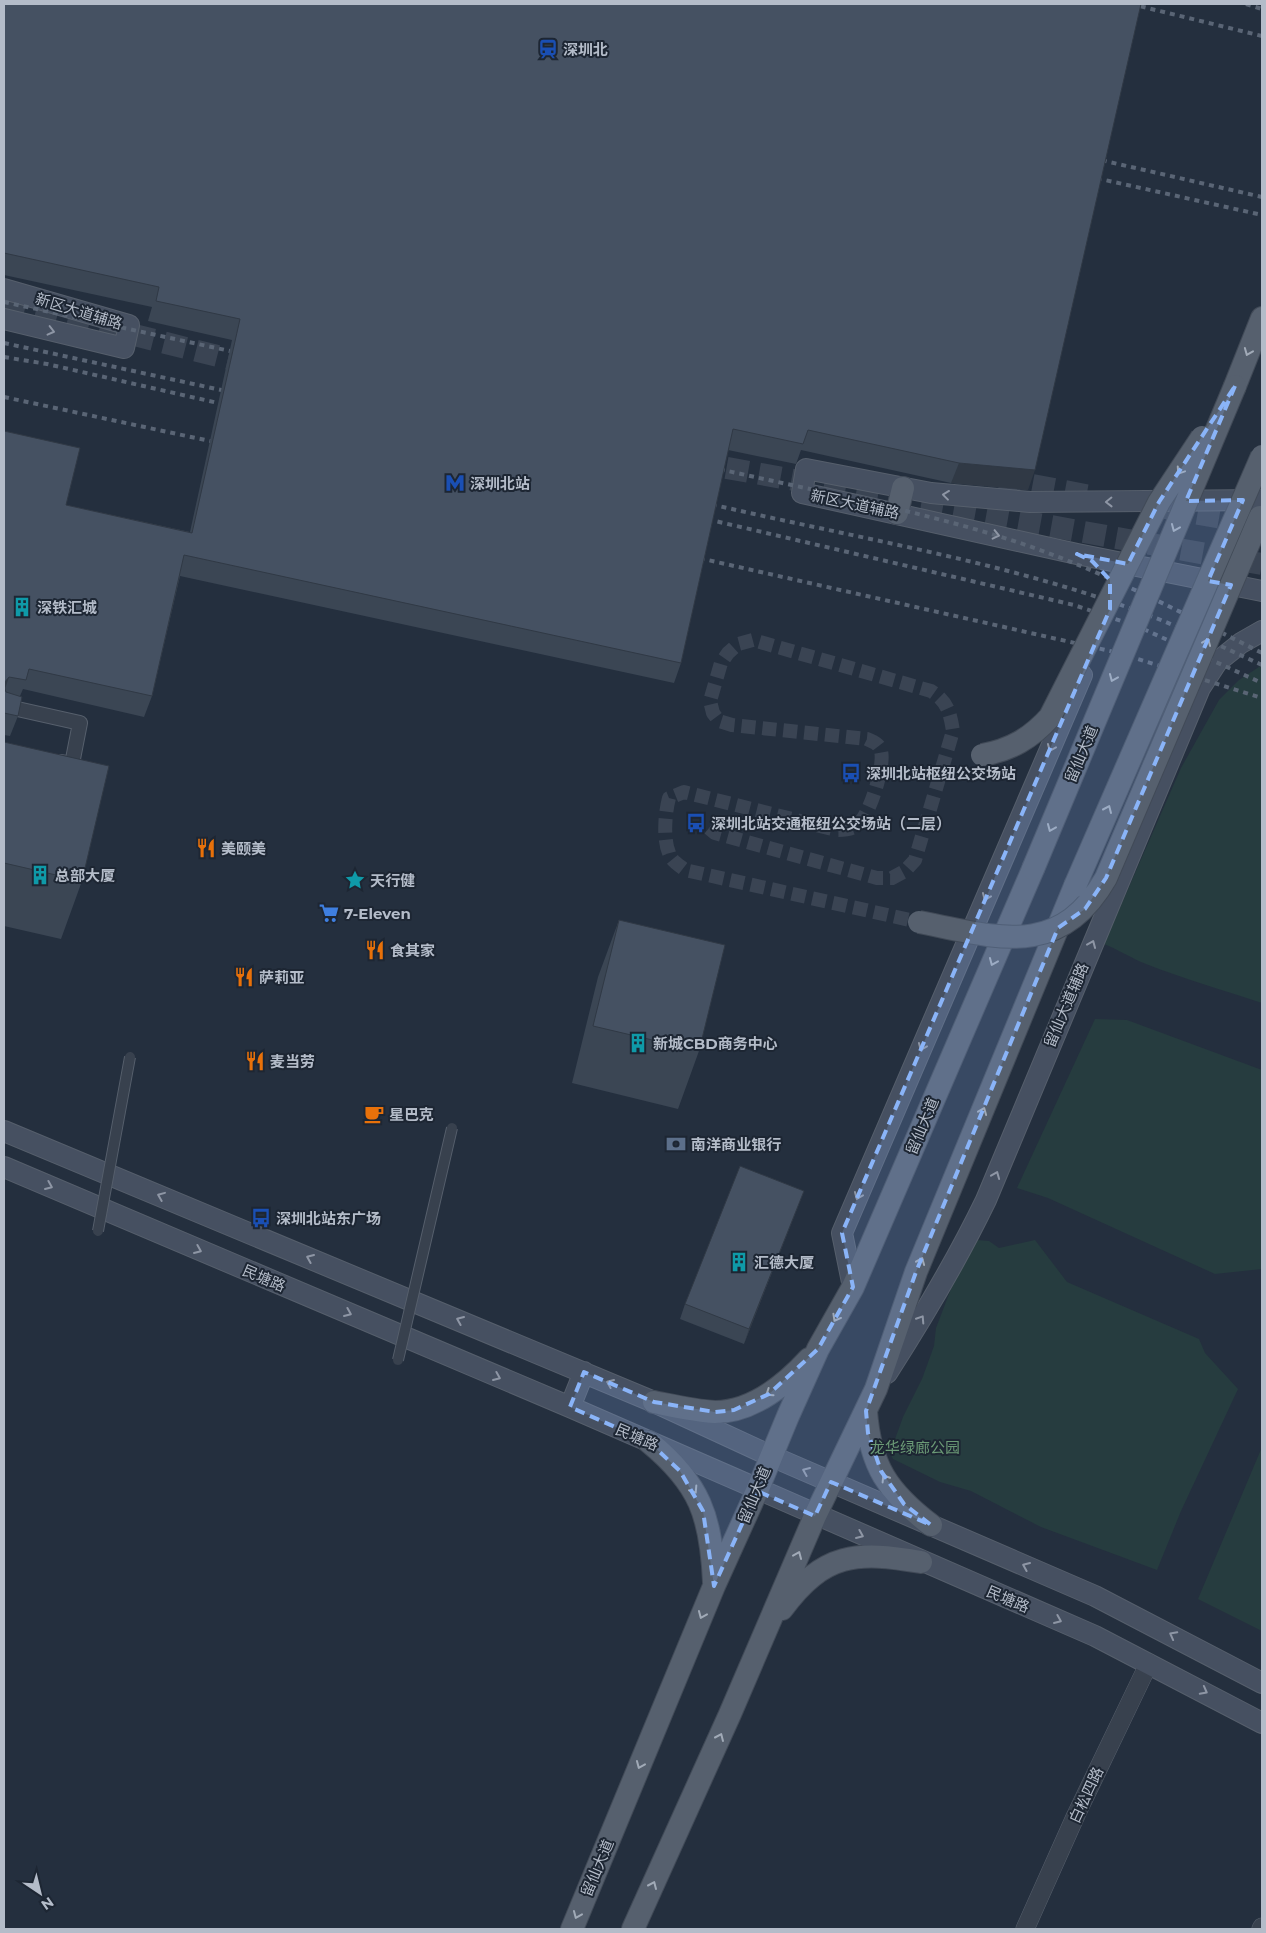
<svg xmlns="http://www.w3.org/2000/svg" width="1266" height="1933" font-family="Montserrat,'Noto Sans SC',sans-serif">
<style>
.green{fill:#263c3f}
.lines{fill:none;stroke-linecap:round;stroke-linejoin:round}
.minor-tunnel{stroke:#3a4453;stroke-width:14;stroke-dasharray:14 7;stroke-linecap:butt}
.primary-tunnel{stroke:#3a4453;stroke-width:22;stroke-dasharray:22 11;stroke-linecap:butt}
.minor-casing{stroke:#565f6c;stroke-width:16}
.tertiary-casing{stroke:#565f6c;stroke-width:19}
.secondary-casing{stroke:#565f6c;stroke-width:22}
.primary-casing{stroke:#414a57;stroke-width:24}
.minor{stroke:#38414e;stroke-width:14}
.tertiary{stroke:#38414e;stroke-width:18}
.secondary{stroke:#465061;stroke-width:20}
.primary{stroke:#56606e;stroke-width:22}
.rail{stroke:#5a6575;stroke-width:4;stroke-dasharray:5 5;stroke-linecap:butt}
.pedestrian-bridge-casing{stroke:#565f6c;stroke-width:12;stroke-linecap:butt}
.primary-bridge-casing{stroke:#414a57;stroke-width:24;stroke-linecap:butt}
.pedestrian-bridge{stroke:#38414e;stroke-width:10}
.primary-bridge{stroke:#56606e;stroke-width:22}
.wall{fill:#3b4654}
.shaded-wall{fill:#303945}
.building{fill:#455162;stroke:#303945}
.oneway{stroke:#8e96a5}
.oneway2{stroke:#a1aab7}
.marked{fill:#8ab4f8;fill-opacity:0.2;stroke:#8ab4f8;stroke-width:4;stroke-dasharray:10 6;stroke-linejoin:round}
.labels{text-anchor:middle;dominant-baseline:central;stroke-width:4;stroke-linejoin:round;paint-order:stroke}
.poi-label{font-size:15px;font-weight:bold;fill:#b4bcc9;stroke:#1d2633;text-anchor:start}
.street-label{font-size:15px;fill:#b4bcc9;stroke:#1d2633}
.park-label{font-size:15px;fill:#6b9a76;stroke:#1d2633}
</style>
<rect width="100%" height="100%" fill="#242f3e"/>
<path class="green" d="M1262,665V1003C1223,990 1184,979 1146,964C1131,958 1119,950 1104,944L1181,768L1219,700L1239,680Z
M1095,1019L1127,1020L1262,1070V1269L1215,1274L1048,1198L1017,1188Z
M977,1240L989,1241L999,1248L1035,1240L1067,1282L1199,1339L1205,1353L1238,1389L1181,1511L1157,1570L1041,1527L971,1491L940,1482L893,1459L890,1453L903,1417L922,1379L934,1346L936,1328L954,1281Z
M1262,1447V1631L1198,1599Z"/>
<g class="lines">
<path class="minor-tunnel" d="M709,828L715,833L877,878H892L905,871L915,860L953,731C950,712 947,701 931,691L753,640L738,644L728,653L721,663L710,701L713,713L719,721L732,725L867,739C873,742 879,743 881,751C885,765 870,815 858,824C852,830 845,830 836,830L684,792L669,798C665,813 663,839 669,853C671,861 679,865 685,870L919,922"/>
<path class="primary-tunnel" d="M4,302L257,366
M694,462L1262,564
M1000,479L1096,497
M1165,508L1251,523"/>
<defs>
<path id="minor" d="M4,706L80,723L72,764L60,762"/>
<path id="tertiary" d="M1025,1929L1076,1815L1149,1663
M1261,1929L1262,1927"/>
<path id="secondary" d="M4,289L129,325L124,348L4,319
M1262,500L1030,502L931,493L806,469L802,493L1077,554L1262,591
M4,1131L654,1402L771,1456L1095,1596L1262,1683
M4,1167L570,1407L1095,1636L1262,1723
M853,1287L842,1233L1082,675
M887,1373C923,1317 957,1260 986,1200L1200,688L1217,662L1241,643L1262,631
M570,1407L584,1372"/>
<path id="primary" d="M1235,386L1262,318
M897,513L903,488
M654,1402C674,1406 695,1411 715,1412C753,1412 785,1385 809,1359
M866,1411C870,1466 888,1492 931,1525
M649,1442C700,1484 711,1516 714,1582
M782,1609C824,1552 857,1551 921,1562
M572,1929L714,1586L757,1491L788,1416L818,1349L853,1287L1033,869
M633,1929L730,1714L815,1516L876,1389L916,1272L1075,886"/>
</defs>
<use href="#minor" class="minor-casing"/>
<use href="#tertiary" class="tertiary-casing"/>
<use href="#secondary" class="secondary-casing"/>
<use href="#primary" class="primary-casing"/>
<use href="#minor" class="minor"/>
<use href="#tertiary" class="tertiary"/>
<use href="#secondary" class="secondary"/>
<use href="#primary" class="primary"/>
<path class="rail" d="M1131,4L1262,36
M1246,4L1262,9
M1092,158L1262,197
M1087,176L1262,215
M4,302L244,354
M4,343L235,393
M4,357L47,364L231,406
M4,397L224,444
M710,467C811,490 913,509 1011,540C1098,568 1180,612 1262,653
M702,502C840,535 982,557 1115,603C1166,620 1214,643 1262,665
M698,517L1074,605L1139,627L1262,683
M690,556L1119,653L1262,698"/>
<defs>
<path id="pedestrian-bridge" d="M98,1231L130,1057
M398,1360L452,1128"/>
<path id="primary-bridge" d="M982,755C1011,750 1031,738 1050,717L1159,502L1202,437
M1033,869L1235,386
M1075,886L1262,456
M919,922C996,937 1059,960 1106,878L1260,517"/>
</defs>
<use href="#pedestrian-bridge" class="pedestrian-bridge-casing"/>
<use href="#primary-bridge" class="primary-bridge-casing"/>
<use href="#pedestrian-bridge" class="pedestrian-bridge"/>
<use href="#primary-bridge" class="primary-bridge"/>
</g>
<path class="wall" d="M4,4L1028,490L951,483L801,450L796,464L728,450L681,663L674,683L180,576L152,696L144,717L23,689L20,696L4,713V431L66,505L190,532L232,340L148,321L152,307L4,275Z
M4,713L18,716L10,736L4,735Z
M4,742L82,881L61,939L4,926Z
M619,920L699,1051L678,1109L572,1083L598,977Z
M804,1191L744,1344L680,1319L685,1304Z"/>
<path class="shaded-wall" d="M959,463L1035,470L1028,490L951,483Z
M9,677L4,692V683Z
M804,1191L798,1205L744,1344L749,1329Z"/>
<path class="building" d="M4,4H1141L1035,470L959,463L808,430L803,444L733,429L681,663L184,555L152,696L29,669L26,680L9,677L4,683V431L80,448L66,505L192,533L240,319L156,301L159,287L4,253Z
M4,686L6,692L22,697L18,716L4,713Z
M4,742L109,766L82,881L4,863Z
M619,920L725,945L699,1051L593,1026Z
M740,1166L804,1191L749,1329L685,1304Z"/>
<defs><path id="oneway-chevron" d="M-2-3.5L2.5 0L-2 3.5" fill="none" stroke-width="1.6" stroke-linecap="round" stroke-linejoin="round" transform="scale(1.25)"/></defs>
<g class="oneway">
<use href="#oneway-chevron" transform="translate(51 331) rotate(14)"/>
<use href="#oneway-chevron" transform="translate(946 495) rotate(-173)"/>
<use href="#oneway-chevron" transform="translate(1109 502) rotate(179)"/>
<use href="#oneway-chevron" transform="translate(996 535) rotate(13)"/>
<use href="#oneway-chevron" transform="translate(1051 748) rotate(113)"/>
<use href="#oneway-chevron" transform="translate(986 897) rotate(113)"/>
<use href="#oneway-chevron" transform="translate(1092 944) rotate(-67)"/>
<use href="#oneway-chevron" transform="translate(922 1047) rotate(113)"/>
<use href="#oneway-chevron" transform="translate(996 1175) rotate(-68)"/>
<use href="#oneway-chevron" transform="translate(49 1186) rotate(23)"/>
<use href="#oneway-chevron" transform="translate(161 1196) rotate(-158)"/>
<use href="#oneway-chevron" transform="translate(858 1196) rotate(113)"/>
<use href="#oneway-chevron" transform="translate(198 1250) rotate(23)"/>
<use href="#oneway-chevron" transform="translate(310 1258) rotate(-157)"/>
<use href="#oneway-chevron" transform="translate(348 1313) rotate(23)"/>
<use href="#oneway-chevron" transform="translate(921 1319) rotate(-57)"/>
<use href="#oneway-chevron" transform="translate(460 1320) rotate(-157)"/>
<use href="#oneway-chevron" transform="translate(497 1377) rotate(23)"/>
<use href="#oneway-chevron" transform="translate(610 1383) rotate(-157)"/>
<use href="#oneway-chevron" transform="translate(806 1471) rotate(-157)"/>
<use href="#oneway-chevron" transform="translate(860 1535) rotate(23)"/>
<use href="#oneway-chevron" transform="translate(1026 1566) rotate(-157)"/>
<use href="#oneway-chevron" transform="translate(1058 1620) rotate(23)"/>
<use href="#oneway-chevron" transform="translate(1173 1635) rotate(-152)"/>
<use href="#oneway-chevron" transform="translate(1204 1691) rotate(28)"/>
</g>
<g class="oneway2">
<use href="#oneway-chevron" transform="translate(1248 352) rotate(112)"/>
<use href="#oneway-chevron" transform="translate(1180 471) rotate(124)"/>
<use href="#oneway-chevron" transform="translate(1175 528) rotate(113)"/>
<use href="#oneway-chevron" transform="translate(1207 642) rotate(-67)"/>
<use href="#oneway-chevron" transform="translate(1113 678) rotate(113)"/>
<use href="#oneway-chevron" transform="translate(1108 809) rotate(-66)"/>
<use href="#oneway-chevron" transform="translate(1051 828) rotate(113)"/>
<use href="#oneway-chevron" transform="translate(993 962) rotate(113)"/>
<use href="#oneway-chevron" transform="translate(983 1111) rotate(-68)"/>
<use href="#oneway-chevron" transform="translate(921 1261) rotate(-68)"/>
<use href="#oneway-chevron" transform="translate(836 1318) rotate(119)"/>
<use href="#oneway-chevron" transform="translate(769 1393) rotate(146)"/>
<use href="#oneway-chevron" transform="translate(885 1478) rotate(-122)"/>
<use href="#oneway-chevron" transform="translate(694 1490) rotate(57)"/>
<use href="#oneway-chevron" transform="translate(798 1555) rotate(-67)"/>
<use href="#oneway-chevron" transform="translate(702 1615) rotate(113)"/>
<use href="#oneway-chevron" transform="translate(720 1737) rotate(-66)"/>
<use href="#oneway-chevron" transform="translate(640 1765) rotate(113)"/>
<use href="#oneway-chevron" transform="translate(653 1885) rotate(-66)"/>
<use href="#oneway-chevron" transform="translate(577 1915) rotate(113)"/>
</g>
<path class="marked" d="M1235,386L1186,501L1243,500L1208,581L1231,585L1106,878L1085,909L1058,928L916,1272L866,1411L868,1433L881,1471L904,1504L931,1525L831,1482L815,1516L757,1491L714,1586L703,1511L680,1471L649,1442L570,1407L584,1372L654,1402L715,1412L734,1410L769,1394L818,1349L853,1287L842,1233L1110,609V580L1092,561L1077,554L1128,564L1159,502Z"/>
<defs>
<symbol id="station-bare" viewBox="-9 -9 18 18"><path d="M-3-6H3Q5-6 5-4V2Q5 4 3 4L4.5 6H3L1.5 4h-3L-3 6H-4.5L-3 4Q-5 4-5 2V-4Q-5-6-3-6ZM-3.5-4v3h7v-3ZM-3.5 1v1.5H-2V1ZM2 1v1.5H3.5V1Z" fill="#1a4fb4" stroke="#1d2633" stroke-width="2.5" paint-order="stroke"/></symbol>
<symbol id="metro-bare" viewBox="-9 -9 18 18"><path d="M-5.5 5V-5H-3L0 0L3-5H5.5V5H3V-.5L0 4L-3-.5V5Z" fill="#1a4fb4" stroke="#1d2633" stroke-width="2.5" paint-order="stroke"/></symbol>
<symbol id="building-bare" viewBox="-9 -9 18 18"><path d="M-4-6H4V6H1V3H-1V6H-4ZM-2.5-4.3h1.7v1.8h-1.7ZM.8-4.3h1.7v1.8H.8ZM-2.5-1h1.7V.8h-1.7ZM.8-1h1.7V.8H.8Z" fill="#0f9aa8" stroke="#1d2633" stroke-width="2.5" paint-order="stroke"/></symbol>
<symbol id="bus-bare" viewBox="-9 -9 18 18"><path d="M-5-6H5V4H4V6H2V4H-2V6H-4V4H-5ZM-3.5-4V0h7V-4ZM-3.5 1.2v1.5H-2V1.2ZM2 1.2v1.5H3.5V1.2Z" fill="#1a4fb4" stroke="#1d2633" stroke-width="2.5" paint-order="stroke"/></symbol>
<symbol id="restaurant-bare" viewBox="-9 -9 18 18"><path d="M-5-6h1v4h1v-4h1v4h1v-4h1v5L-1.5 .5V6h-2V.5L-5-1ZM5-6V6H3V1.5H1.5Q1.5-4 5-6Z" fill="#e8710a" stroke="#1d2633" stroke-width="2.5" paint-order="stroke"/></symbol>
<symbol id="sight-bare" viewBox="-9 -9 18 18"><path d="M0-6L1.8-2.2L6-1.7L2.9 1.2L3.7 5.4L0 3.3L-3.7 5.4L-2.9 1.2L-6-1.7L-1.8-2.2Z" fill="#0f9aa8" stroke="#1d2633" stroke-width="2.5" paint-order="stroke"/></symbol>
<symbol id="supermarket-bare" viewBox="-9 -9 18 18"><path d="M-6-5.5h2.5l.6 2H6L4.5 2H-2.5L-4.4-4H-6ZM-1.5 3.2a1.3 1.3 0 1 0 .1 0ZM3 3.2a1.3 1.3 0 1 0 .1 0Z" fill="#3f7fe0" stroke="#1d2633" stroke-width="2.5" paint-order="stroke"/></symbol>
<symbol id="cafe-bare" viewBox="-9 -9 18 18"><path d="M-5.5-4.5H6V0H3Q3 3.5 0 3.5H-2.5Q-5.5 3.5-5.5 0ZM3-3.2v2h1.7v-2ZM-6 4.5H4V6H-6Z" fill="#e8710a" stroke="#1d2633" stroke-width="2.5" paint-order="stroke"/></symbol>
<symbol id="bank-bare" viewBox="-9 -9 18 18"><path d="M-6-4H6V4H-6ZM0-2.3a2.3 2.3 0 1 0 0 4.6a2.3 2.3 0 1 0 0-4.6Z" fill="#5c6f8a" stroke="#1d2633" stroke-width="2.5" paint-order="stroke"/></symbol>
</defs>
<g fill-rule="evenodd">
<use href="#station-bare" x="534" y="35" width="28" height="28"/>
<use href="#metro-bare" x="441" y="469" width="28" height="28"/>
<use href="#building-bare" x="8" y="593" width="28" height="28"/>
<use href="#bus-bare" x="837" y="759" width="28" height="28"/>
<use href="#bus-bare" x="682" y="809" width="28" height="28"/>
<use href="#restaurant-bare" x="192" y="834" width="28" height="28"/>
<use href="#building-bare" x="26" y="861" width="28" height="28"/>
<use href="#sight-bare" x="341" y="866" width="28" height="28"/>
<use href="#supermarket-bare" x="315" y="899" width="28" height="28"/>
<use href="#restaurant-bare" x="361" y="936" width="28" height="28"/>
<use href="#restaurant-bare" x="230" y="963" width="28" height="28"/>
<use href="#building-bare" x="624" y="1029" width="28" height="28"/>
<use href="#restaurant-bare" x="241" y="1047" width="28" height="28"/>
<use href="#cafe-bare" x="360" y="1100" width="28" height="28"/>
<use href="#bank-bare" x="662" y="1130" width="28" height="28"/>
<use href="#bus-bare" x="247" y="1204" width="28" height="28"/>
<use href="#building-bare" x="725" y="1248" width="28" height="28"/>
</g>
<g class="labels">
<g class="poi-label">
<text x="563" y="49">深圳北</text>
<text x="470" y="483">深圳北站</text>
<text x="37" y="607">深铁汇城</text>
<text x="866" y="773">深圳北站枢纽公交场站</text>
<text x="711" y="823">深圳北站交通枢纽公交场站（二层）</text>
<text x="221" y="848">美颐美</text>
<text x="55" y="875">总部大厦</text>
<text x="370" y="880">天行健</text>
<text x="344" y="913">7-Eleven</text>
<text x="390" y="950">食其家</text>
<text x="259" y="977">萨莉亚</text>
<text x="653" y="1043">新城CBD商务中心</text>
<text x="270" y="1061">麦当劳</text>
<text x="389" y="1114">星巴克</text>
<text x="691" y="1144">南洋商业银行</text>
<text x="276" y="1218">深圳北站东广场</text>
<text x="754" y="1262">汇德大厦</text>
</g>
<g class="street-label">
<text transform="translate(79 311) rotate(17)">新区大道辅路</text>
<text transform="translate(855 504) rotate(12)">新区大道辅路</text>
<text transform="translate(1081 754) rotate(-67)">留仙大道</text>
<text transform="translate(1066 1005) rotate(-67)">留仙大道辅路</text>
<text transform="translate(922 1126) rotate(-67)">留仙大道</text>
<text transform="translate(264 1278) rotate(23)">民塘路</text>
<text transform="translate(637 1437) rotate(23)">民塘路</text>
<text transform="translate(754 1495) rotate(-67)">留仙大道</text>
<text transform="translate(1008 1599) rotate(23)">民塘路</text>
<text transform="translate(1086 1795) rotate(-65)">白松四路</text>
<text transform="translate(597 1868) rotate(-67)">留仙大道</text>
</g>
<g class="park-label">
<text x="915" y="1447">龙华绿廊公园</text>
</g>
</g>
<rect width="1266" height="1933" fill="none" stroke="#b4bcc9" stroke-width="10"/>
<g transform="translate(40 1893) rotate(145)" stroke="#1d2633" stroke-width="4" paint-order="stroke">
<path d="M0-4L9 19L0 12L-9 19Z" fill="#b4bcc9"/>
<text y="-8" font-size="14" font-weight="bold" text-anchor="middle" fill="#b4bcc9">N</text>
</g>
</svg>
